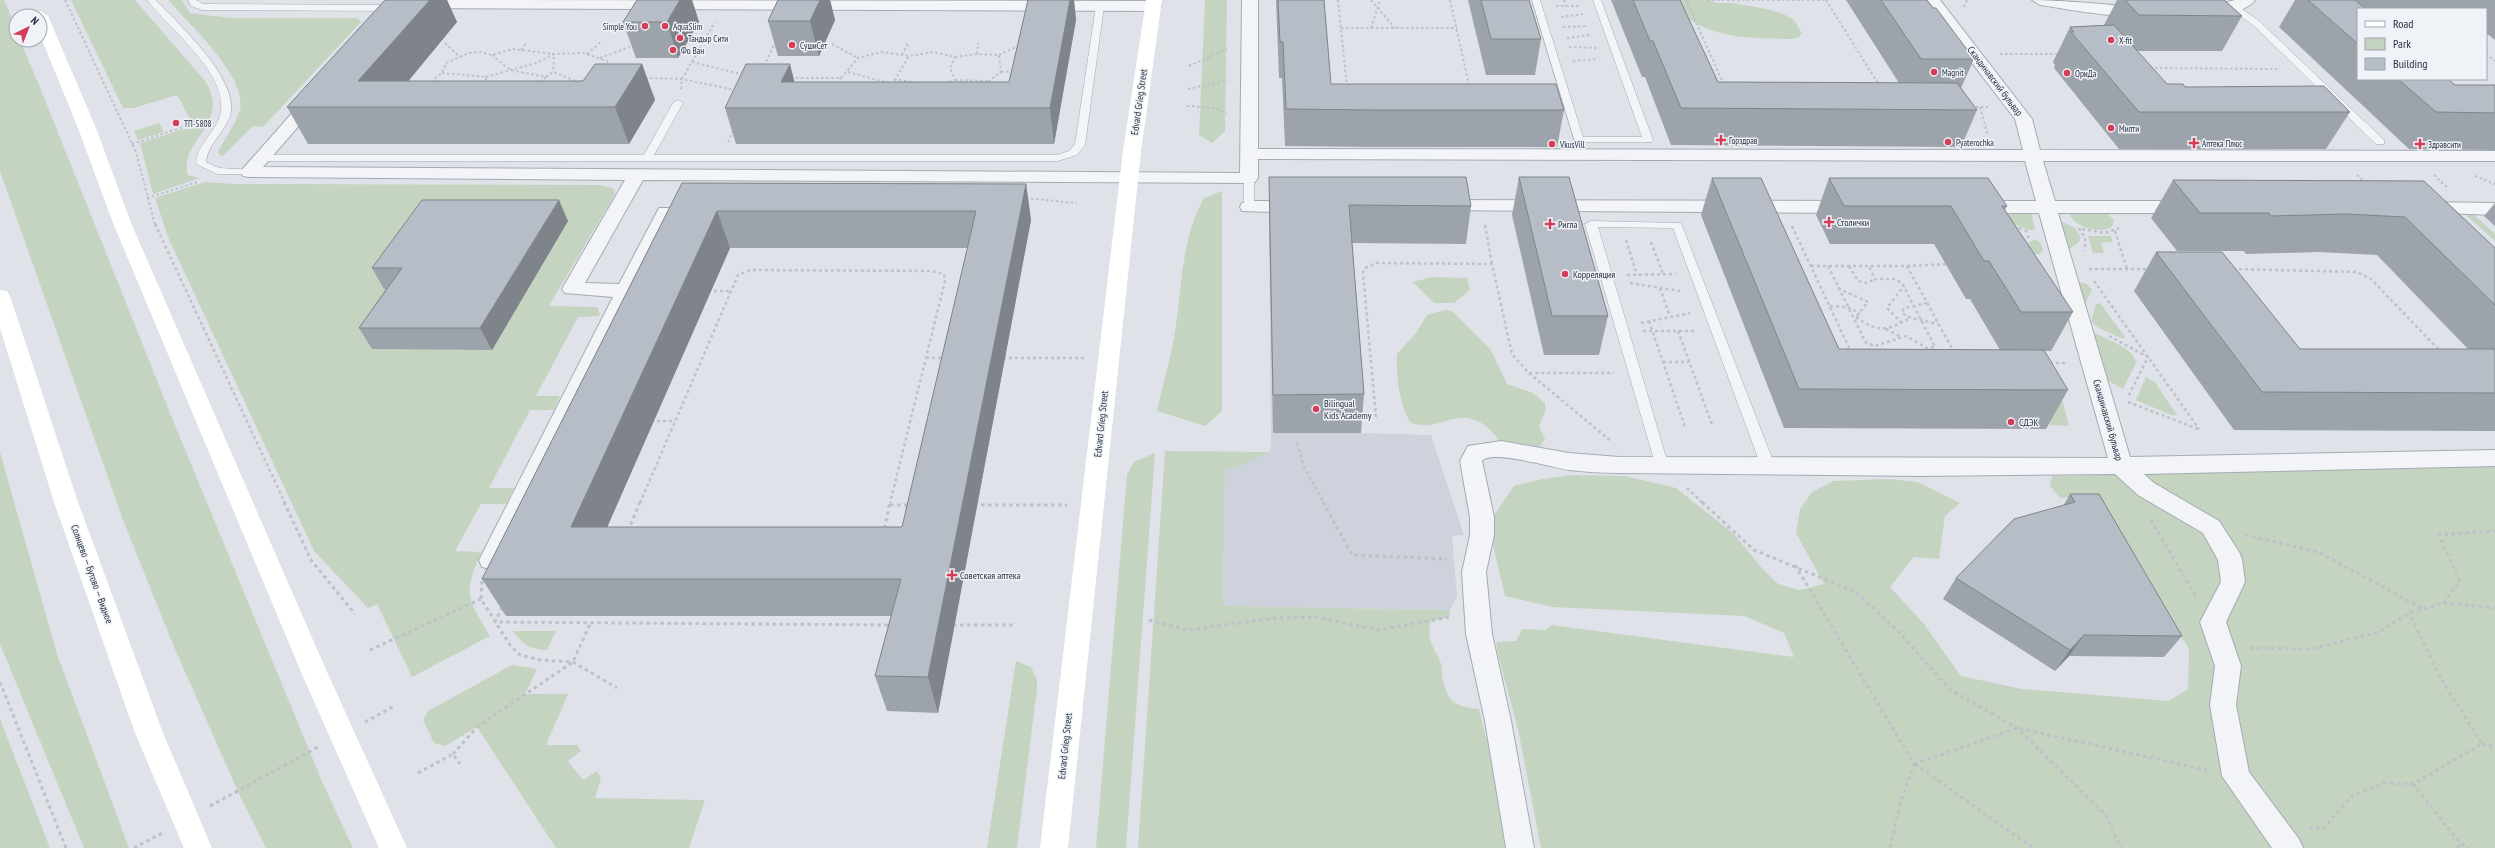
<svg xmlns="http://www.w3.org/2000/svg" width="2495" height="848" font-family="'PT Sans Narrow',sans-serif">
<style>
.built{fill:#cdd2dc}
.green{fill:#c5d4c0}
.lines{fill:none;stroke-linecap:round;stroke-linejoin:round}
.lane-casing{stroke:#a4aab4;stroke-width:1}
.street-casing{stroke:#a4aab4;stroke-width:2}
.path-far2{stroke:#bdc1c8;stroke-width:2;stroke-dasharray:2.5 2.5;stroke-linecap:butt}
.path-far1{stroke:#bdc1c8;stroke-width:2.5;stroke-dasharray:3 3;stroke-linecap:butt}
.path{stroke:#bdc1c8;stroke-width:3;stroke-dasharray:3.5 3.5;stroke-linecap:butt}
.lane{fill:#f2f4f7;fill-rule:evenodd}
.street{fill:#f2f4f7;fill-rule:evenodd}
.secondary{fill:#fff;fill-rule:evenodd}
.wall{fill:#9da3ab;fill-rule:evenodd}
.shaded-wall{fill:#7f848b}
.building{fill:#b6bdc7;stroke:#7f848b;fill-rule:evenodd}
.poi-dot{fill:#d73c56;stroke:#eff2f7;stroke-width:1.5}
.labels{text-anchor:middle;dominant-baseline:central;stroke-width:3;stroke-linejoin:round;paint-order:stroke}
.far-poi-label{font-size:9px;fill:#273142;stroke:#eff2f7;text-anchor:start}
.street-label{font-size:10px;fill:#273142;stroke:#eff2f7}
.poi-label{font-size:10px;fill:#273142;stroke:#eff2f7;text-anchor:start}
</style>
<rect width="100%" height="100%" fill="#dfe3e9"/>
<path class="built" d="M1269,229H1345L1361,433L1431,435L1464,535L1452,536L1457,597L1450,610L1223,606L1225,471L1270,452L1271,443Z"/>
<path class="green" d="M0,0H4C10,13 16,26 16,40H20L41,90L172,418L324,786L353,848H266L240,796L174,647L123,520L0,171Z
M71,0H135L206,82C214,97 216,108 207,124H193L177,95L134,108H123Z
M168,0H182L190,13L231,18H357L361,22L263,127L253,126L222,157L218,153C224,138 236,125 240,109C247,76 188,23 168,0Z
M1205,0H1227L1225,131L1212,143L1199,135Z
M1669,0H1710L1716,3H1731L1767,9L1783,14L1793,19L1802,33L1799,37L1793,39C1757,38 1720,40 1689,19C1681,15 1675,6 1669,0Z
M159,123L164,132L138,140L134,131Z
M205,128C196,142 182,157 188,175L200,178L153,194L140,143L184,129Z
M205,182L235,184L599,185L613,188L615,191L614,196L549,306L595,307L598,308L600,316L578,317L536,396H560L554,410H530L489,488H514L506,504H481L455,551L481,552C463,596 467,597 490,636L412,677L377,604L368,608L314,551L168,237L155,198Z
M1222,191V411L1205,426L1157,411C1163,383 1172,354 1176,325C1182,281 1182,238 1204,198Z
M1990,210L2031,211L2035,230H2029L1991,215Z
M2070,210L2106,212L2114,220L2112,227C2098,234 2075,228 2069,213Z
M2465,214H2473L2495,234V241Z
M2058,220L2075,228L2081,238L2078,243L2065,252Z
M2088,236H2111L2113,242H2101L2104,253H2093Z
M2035,239L2040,242L2043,250L2040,254L2016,255L2013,251Z
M1432,277L1467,278L1470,290L1454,303H1434L1413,282Z
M2079,282L2087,284L2092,290L2084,307L2075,283Z
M2100,303L2125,337L2123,339L2097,327L2091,321L2096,304Z
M1445,310L1452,311L1491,350L1507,384L1533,393L1545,403V412L1539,426L1545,439L1537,450L1503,451C1498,433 1480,416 1459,418C1439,421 1433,429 1411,423C1399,406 1396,374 1397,354L1416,333L1427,315Z
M2090,331C2103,338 2134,347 2136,363L2123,389L2105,379Z
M2146,377L2155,382L2177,415H2171L2136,400Z
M2031,391L2060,392L2069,426L2050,425Z
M1165,451L1270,452L1225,472L1223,606L1450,610L1449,617L1431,621C1426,640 1433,645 1440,661C1442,665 1442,672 1442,676C1447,701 1454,707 1479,709L1493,765L1507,848H1138Z
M0,452L57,654L129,848H84L0,644Z
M1155,453L1126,848H1096L1127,474L1134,462Z
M2495,466V848H1541L1518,729L1498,655L1496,642L1516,641L1522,629L1546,630L1551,625L1794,657L1784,633L1744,616L1552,607L1505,596L1488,524L1514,486L1542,479L1572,475L1625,476L1676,488L1734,534L1760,566L1778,584L1799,590L1824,584L1796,533L1800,509L1812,492L1833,481L1889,479L1918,482L1960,503L1945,516L1939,559L1914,557L1890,587L1924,624L1961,676L2022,689L2169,701L2188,689L2189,649L2093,497L2060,498L2050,486L2052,476Z
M513,631H556L547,650C531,650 522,644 513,631Z
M1016,661L1031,667L1037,680V689L1017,848H987Z
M512,665L537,669L525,694H568L546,745H577L581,751L568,761L583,780L597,771L601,778L595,798L705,800L689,848H556L477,727L445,746L434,743L423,720L428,711Z
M0,719L50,848H0Z"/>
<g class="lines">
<defs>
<path id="lane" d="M147,0H156C178,24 241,80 230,116C224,133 208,144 206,162L219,168L253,170V174H217L196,164C197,144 215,134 220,115C231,75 168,28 147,0Z
M188,0H196L203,4L395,5L400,8L395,11L202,10L191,6Z
M1532,0H1540L1583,137H1642L1593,0H1601L1653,140L1652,142H1575Z
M1100,3L1104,6L1085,145L1077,155L1058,161H262L257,158L262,155H644L673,103L678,100L683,103L654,155H1057L1069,151L1075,144L1096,6Z
M2230,5H2236L2259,21L2384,140V144H2376L2253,25L2230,9Z
M1249,175L1254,178V207L1249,210L1244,207V178Z
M1591,221L1681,223L1775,466L1773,469H1763L1761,466L1673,228L1598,227L1668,464L1666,467H1656L1585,224Z"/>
<path id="street" d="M420,0L1153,1L1161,6L1153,11L415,8L412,5L415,2Z
M1242,0H1258V149L2023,150L2015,119L1924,0H1940L2032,119L2040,150L2495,151V161H2043L2055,201H2188L2195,203L2197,207L2195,211L2188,213H2058L2130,457L2495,450V466L2144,474L2154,483L2219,521L2239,552L2242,559L2245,582L2226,622L2241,666L2236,705L2249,772L2299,839L2303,848H2272L2222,776L2210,705L2215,666L2200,622L2221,582L2218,560L2203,533L2138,495L2115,474L1922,476L1619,473C1602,473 1586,472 1569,470C1555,468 1490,449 1482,461L1494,517V535L1486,572L1492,634L1511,721L1534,848H1506L1485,721L1466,634L1462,572L1470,535V517L1460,461L1468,446L1501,441L1569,453L1619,457L2108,458L2039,213H1976L1969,211L1967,207L1969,203L1976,201H2036L2025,161L1258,159V178L1255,182L1249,183L643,180L585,283L619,284L659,208H673L675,212L503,560L500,567L491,569L482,567L479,560L613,297L565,293L562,289L625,180L249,177L243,176L240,172L308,95H320L322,99L263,167L1240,173Z
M2032,0C2047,0 2145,5 2150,12C2141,24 2057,7 2040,5Z
M2235,0H2255C2245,14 2217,15 2202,18L2194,13L2197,10Z
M1442,200L1848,201L1855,203L1857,207L1855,211L1848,213L1435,210L1433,206L1435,202Z
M1249,201H1300L1307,203L1309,207L1307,211L1300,213L1242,211L1240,207L1242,203Z
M2424,202L2495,203V215L2417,212L2415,208L2417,204Z"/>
</defs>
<use href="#lane" class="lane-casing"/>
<use href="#street" class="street-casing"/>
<path class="path-far2" d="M65,0L136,152L155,225
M1338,0L1347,87
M1371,0L1395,28
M1450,0L1469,85
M1564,0L1566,6
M1686,0L1724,85
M1707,0H1827
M1826,0L1879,85
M1556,6H1581
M1964,7L1967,0
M1561,17L1583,14
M1563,27L1588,26
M1341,28H1457
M1371,28L1380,0
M1567,38L1590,35
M445,43L460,57
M832,44L858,58
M1569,47L1596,48
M521,50L527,42
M587,54L601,42
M977,54L978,43
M2000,54H2059
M2486,54L2495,61
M492,55L510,70L546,77L539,84
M902,55L908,43
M999,55L1018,46
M600,58L635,45
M1573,61L1598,59
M692,62L745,75
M764,66L776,41
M1189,66L1227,49
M2150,68L2277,69
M848,72L888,83
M1001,72L1015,71
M442,73L486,77V84
M486,77L536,63L554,54L553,72
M546,77L553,72L578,82
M645,78L682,79L735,90
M791,78H841L858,58L882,52L909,56L934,52L955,57L977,54L999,55L1001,72L989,81V85
M894,79L917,83
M955,80L989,81
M433,83L434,79L442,73L446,63L469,53L480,52L492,55L513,49L554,54L583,53L607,61L610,67
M944,83L955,80L950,68L955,57
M837,84L841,78
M892,85L909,56
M681,89L682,79L715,22
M1188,89L1228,80
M1187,106L1214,108L1227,113
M1971,107H1988
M1980,107L1988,136
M728,142L734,130
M132,144L184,127L199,126
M2357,175L2365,183
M2434,175L2448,188
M2475,176L2495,184
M147,198L198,182
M1026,198L1077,203"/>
<path class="path-far1" d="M155,224L285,503
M1485,225L1492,264
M1792,226L1851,352
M2019,228L2029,232
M2079,228L2085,238V251
M2082,229L2105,233L2119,228
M2115,231L2127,269
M1626,240L1637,275
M2022,241L2031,235
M1651,242L1663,274
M1811,266H1907L1954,352
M1828,266L1866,343L1875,346L1906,336L1927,348L1935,347L1902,283L1894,279H1875L1869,266
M1849,266L1858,281L1867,283L1875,279
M1907,266L1948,264
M2089,269H2150
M2233,269L2357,272L2371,279L2441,352
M1627,275L1676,274
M2094,281L2199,429
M1630,283L1680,291
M1660,288L1670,317
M1838,288L1868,302L1856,317
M708,291H729
M1927,303L1904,308L1902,313L1911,318L1938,324
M1830,306L1847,307L1860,313
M1856,317C1878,333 1887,331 1910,318
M1649,321L1685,427
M1641,323L1690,313
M1902,323L1887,308L1904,286
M1886,329L1901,337
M1643,331H1696
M1678,331L1713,427
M2109,336L2148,357L2128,397
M926,358H944
M1003,358H1084
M1663,362H1689
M2050,363H2067
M1529,373L1612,442
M2128,402L2198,429
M1376,417L1363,273L1365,268L1376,263L1492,264L1512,354L1529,373H1614
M651,421H675
M1297,443L1304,467L1324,503
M1687,488L1703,503
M640,503L738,275L750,270L932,271L944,274L945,281L890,503"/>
<path class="path" d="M284,502L311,560L355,614
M640,502L626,536L628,545L636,550L863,551C886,543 885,523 890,502
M1323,502L1352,555L1447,559
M1702,502L1754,550L1856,592L1899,632L1949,689L2017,728L2105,814L2121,848
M890,505H909
M974,505H1067
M2151,520L2197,598
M2245,535L2318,552L2422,608
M1795,565L1914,764L1901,801L1890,848
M482,581L481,599L510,645L520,655L541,660L573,662L617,688
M2443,603L2460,582L2439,535L2495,531
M502,607L495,622L890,625
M1149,620L1187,630L1276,618L1316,617L1378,630L1450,617
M953,625H1015
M2250,648L2310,649L2379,632L2409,613L2443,603L2495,608
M370,650L481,599
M0,682L66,848
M365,722L396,705
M2482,744L2495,747
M453,754L477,727L573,662L590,624
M1914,764L2017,728L2207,770
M1915,764L2033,848
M418,773L453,754L460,764
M2413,784L2460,843L2469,848
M210,806L320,746
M2309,829L2324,828L2351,796L2384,783L2413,784L2482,744L2442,680L2409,613
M134,848L162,833
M2458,848L2460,843"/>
<use href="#lane" class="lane"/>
<use href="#street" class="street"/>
<path class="secondary" d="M1146,0H1162L1141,151L1068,848H1040L1123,151Z
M40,11L48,16L96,128L131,223L327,672L407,848H379L301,672L113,223L78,128L40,35V16H32Z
M0,290L7,291L10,296L78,502L163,733L212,848H184L135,733L54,502L0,328Z"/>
</g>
<path class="wall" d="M385,0H447L457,22L408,81H583L642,64L655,100L629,144H308L287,107Z
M637,0H692L699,22L678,58H636L623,22Z
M778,0H830L835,20L819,56H778L768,21Z
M1028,0H1074L1076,20L1054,144H736L725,108L795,82H1009Z
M1276,0H1324L1331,84L1564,110L1557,147H1371L1285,146L1282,78H1279Z
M1468,0H1529L1541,39L1535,75H1486Z
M1611,0H1680L1718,82L1899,83L1846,0H1927L1974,59L1961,88L1977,110L1961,147L1671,145L1645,77H1642Z
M2117,0H2224L2242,16L2222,51H2137L2167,84L2350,112L2326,149H2119L2054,68L2055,65L2053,62L2070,27L2104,25Z
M2295,0H2495V40L2486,33V9H2358V79H2448L2455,85H2495V150L2409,149L2279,27Z
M1269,177L1471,206L1466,244L1352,243L1364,394L1361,433H1273L1269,215Z
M1519,177L1608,316L1599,355H1544L1512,215Z
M1712,178L1839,349L2000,350L1970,299H1966L1934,244H1830L1816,215L1829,178L2007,206L2005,210L2073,312L2051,351H2044L2068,390L2046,429L1784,428L1701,215Z
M2173,180L2424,181L2495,248V431L2234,430L2134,291L2156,252L2300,349H2468L2377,255L2319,252L2246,254L2244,251H2177L2151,218Z
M682,183L1026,184L1031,220L938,713L887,711L875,676L891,616H506L482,579ZM730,248H968L902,527H607Z
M2495,203V226L2484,216Z
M568,221L492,350L372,349L359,328L386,289H384L372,268Z
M2070,494L2182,636L2164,657L2069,656L2055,671L1943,599L1956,578L2063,506Z"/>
<path class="shaded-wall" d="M430,0H447L457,22L387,107L358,81Z
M680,0H692L699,22L678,58L667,22Z
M820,0H830L835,20L819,56L810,21Z
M1070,0H1074L1076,20L1054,144L1050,108Z
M642,64L655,100L629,144L615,107Z
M790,64L799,100L781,82Z
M1026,184L1031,220L938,713L928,677Z
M559,200L568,221L492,350L480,328Z
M717,211L730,248L591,564L571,527Z
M2084,635L2069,656L2055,671L2070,650Z"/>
<path class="building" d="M385,0H430L358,81H583L595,64H642L615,107H287Z
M637,0H680L667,22H623Z
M778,0H820L810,21H768Z
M1028,0H1070L1050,108H725L746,64H790L781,82H1009Z
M1278,0H1324L1331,84H1556L1564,110H1374L1286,109L1283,42H1280Z
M1481,0H1529L1541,39H1491Z
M1633,0H1680L1718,82L1957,83L1977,110L1681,108L1653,41H1650Z
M1881,0H1927L1933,8H1936L1974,59H1921Z
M2125,0H2224L2242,16L2139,15Z
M2308,0H2355L2366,9H2358V44Z
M2114,25L2167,84H2183L2185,87L2324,86L2350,112H2139L2071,32H2074L2070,27Z
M2398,79H2448L2455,85H2495V113L2436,112Z
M1269,177H1466L1471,206L1349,205L1364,394L1273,395Z
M1519,177H1569L1608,316H1552Z
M1712,178H1761L1839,349L2044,350L2068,390L1799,389Z
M1829,178H1988L2007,206H2002L2073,312H2021L1989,261H1984L1951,206H1844Z
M2173,180L2424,181L2495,248V305L2405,217L2345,214L2271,216L2269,213H2200Z
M682,183L1026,184L928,677L875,676L901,579H482ZM717,211H976L902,527H571Z
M422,200H559L480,328H359L402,268H372Z
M2156,252H2222L2300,349H2495V393L2262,392Z
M2070,494H2099L2182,636L2084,635L2070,650L1956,578L2014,519L2075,502Z"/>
<g class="poi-dot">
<circle cx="645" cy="26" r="4"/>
<circle cx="665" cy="26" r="4"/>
<circle cx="680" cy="38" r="4"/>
<circle cx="2111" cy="40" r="4"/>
<circle cx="792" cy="45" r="4"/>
<circle cx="673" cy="50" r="4"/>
<circle cx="1934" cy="72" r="4"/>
<circle cx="2067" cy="73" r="4"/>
<circle cx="176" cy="123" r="4"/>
<circle cx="2111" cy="128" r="4"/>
<path d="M1719 134h4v4h4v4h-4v4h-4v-4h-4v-4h4z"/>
<circle cx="1948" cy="142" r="4"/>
<path d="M2192 137h4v4h4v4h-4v4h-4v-4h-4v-4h4z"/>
<circle cx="1552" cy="144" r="4"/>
<path d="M2418 138h4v4h4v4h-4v4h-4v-4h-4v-4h4z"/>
<path d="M1827 216h4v4h4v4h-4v4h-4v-4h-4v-4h4z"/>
<path d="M1548 218h4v4h4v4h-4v4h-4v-4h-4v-4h4z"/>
<circle cx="1565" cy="274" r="4"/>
<circle cx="1316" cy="409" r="4"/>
<circle cx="2011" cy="422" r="4"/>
<path d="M950 569h4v4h4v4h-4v4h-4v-4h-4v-4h4z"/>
</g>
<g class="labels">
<g class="far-poi-label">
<text x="637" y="26" text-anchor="end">Simple You</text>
<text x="673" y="26">AquaSlim</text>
<text x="688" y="38">Тандыр Сити</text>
<text x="2119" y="40">X-fit</text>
<text x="800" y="45">СушиСет</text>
<text x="681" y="50">Фо Ван</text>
<text x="1942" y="72">Magnit</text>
<text x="2075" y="73">ОриДа</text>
<text x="184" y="123">ТП-5808</text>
<text x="2119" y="128">Милти</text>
<text x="1729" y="140">Горздрав</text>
<text x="1956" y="142">Pyaterochka</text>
<text x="2202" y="143">Аптека Плюс</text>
<text x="1560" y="144">VkusVill</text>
<text x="2428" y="144">Здравсити</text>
</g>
<g class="street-label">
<text transform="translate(1995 81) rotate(53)">Скандинавский бульвар</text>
<text transform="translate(1139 102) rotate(-82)">Edvard Grieg Street</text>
<text transform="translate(2108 420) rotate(74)">Скандинавский бульвар</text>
<text transform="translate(1101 424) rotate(-84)">Edvard Grieg Street</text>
<text transform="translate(92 574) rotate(70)">Солнцево — Бутово — Видное</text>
<text transform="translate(1065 746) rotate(-84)">Edvard Grieg Street</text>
</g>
<g class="poi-label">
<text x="1837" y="222">Столички</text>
<text x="1558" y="224">Ригла</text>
<text x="1573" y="274">Корреляция</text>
<text x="1324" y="403">Bilingual<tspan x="1324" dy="12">Kids Academy</tspan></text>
<text x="2019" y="422">СДЭК</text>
<text x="960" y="575">Советская аптека</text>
</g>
</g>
<rect x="2357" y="8" width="130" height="72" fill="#eff2f7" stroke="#9fa5af"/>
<rect x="2365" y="21" width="20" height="6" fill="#ffffff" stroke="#9fa5af"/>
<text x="2393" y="28" font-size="12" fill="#273142">Road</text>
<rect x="2365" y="38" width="20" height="12" fill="#c5d4c0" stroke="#9fa5af"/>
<text x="2393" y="48" font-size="12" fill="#273142">Park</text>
<rect x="2365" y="58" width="20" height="12" fill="#b6bdc7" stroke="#9fa5af"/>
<text x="2393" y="68" font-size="12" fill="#273142">Building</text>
<g transform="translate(28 28) rotate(43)"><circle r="19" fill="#eff2f7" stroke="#9fa5af"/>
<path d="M0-3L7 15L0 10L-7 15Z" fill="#d73c56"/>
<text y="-6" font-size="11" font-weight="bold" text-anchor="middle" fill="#273142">N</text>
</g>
</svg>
